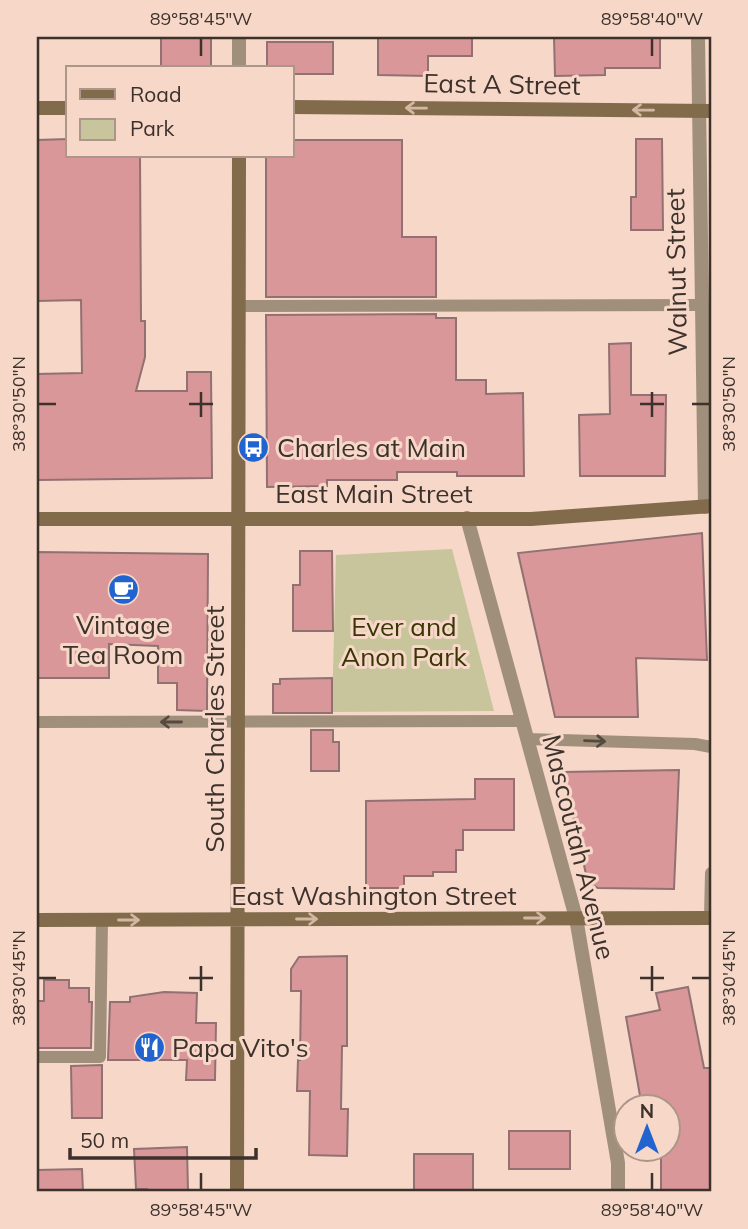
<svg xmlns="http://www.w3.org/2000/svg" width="748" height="1229" font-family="Mulish,sans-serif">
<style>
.green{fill:#c8c59c}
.building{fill:#da9799;stroke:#917172;stroke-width:2}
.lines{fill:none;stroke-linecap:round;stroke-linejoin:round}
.lane{stroke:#a0907b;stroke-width:12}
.street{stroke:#a0907b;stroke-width:14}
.secondary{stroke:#826b4b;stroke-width:14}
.oneway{stroke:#d3b7a2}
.oneway2{stroke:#56493f}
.ticks{fill:none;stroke:#3d312b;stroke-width:2.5}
.labels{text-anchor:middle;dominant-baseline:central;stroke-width:6;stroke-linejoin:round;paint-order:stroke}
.street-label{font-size:26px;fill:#3d312b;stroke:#f6d7c8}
.poi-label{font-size:26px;fill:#3d312b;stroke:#f6d7c8;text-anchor:start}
.park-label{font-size:26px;fill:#3a3604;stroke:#f6d7c8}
.neatline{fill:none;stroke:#3d312b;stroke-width:2.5}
.ticks-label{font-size:18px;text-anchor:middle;fill:#3d312b}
</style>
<rect width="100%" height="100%" fill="#f6d7c8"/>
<path class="green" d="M452,549L494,711L332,712L336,555Z"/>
<path class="building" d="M161,37H211V66L161,68Z
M378,37H472V56H428V76L378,75Z
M554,37H660V68H605V75L555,76Z
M267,42H333V74H292V68H267Z
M68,139V156H140L141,321H145V357L136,391H187V372H211L212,478L37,480V374L82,373L81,300L37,301V140Z
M636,139H662L663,230H631V197H636Z
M292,140H402V237H436V297H266V156H292Z
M436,314V318H456V380H486V394L523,393L524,476H457V472H397V480H327V486L267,487L266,315Z
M631,343V395H666L665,476H580L579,415L610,414L609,344Z
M702,533L707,660L636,658L638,717H555L518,553Z
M300,551H332L333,631H293V585H300Z
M37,552L208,554L207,711L177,710V683H158V646L109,644V678H37Z
M332,678V713H273V684H280V679Z
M311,730H333V742H339V771H311Z
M679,770L674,889L598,888L588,883L563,772Z
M475,779H514V830H463V850H456V872H433V876H404V888H366V801L475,799Z
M347,956V1046H342L341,1109H348L347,1156L309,1155L310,1091H297L298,1060H300L301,991H291V969L299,957Z
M44,980H69V988H89V1002H92L91,1048H37V1001H44Z
M688,987L704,1068H711V1192H661V1149H668V1107H642L626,1017L660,1010L656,993Z
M164,992L197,993L196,1023H216L215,1080H186L187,1060H108L110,1002H130V997Z
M102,1065V1118H72L71,1066Z
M509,1131H570V1169H509Z
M187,1147L188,1191L147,1192V1189H136L134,1149Z
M414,1154H473V1192H414Z
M82,1169L83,1192H37V1170Z"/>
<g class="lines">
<path class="lane" d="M239,306L701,305
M37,722L522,721
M527,739L695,744L711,747
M710,918L711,873
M37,1057H100L102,920"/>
<path class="street" d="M239,37V68
M698,37L705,507
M467,518L576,918L618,1163V1192"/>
<path class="secondary" d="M292,107L711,111
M37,108H68
M37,519H531L711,506
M37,920L711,918
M237,1192L239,156"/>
</g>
<defs><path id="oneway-shaft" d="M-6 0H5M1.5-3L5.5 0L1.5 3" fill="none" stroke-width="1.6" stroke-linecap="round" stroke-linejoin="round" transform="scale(1.75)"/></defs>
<g class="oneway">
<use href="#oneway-shaft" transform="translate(416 108) rotate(-179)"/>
<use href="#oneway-shaft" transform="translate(643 110) rotate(-179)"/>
<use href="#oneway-shaft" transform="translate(535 918)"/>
<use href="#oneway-shaft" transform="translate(307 919)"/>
<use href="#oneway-shaft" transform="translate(129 920)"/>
</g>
<g class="oneway2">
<use href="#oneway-shaft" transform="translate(171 722) rotate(-180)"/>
<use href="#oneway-shaft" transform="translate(595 741) rotate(2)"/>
</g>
<path class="ticks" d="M201,38V56M652,38V56M201,392V417M652,392V417M38,404H56M189,404H213M640,404H664M692,404H710M201,966V991M652,966V991M38,978H56M189,978H213M640,978H664M692,978H710M201,1173V1190M652,1173V1190"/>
<defs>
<symbol id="bus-disc" viewBox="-11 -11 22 22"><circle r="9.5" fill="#2163cf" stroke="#f6d7c8"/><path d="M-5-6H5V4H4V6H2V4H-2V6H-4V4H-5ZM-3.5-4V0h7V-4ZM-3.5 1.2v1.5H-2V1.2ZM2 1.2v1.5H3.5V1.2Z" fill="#fff"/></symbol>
<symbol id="cafe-disc" viewBox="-11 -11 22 22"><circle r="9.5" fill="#2163cf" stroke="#f6d7c8"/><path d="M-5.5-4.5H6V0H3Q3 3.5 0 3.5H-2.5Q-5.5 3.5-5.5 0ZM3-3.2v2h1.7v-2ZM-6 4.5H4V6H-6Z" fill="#fff"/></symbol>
<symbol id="restaurant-disc" viewBox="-11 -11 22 22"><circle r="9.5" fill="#2163cf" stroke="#f6d7c8"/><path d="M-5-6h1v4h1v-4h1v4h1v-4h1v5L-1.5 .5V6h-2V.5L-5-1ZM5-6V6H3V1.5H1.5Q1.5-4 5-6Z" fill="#fff"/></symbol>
</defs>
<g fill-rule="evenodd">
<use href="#bus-disc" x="236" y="430" width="35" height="35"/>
<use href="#cafe-disc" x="106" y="572" width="35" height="35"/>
<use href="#restaurant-disc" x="132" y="1030" width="35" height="35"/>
</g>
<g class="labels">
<g class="street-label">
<text transform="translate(502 84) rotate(1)">East A Street</text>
<text transform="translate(676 272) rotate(-91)">Walnut Street</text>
<text x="374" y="493">East Main Street</text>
<text transform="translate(214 729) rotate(-90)">South Charles Street</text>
<text transform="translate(579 847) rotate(76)">Mascoutah Avenue</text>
<text x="374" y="895">East Washington Street</text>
</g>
<g class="poi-label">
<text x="277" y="447">Charles at Main</text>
<text x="123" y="624" text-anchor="middle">Vintage<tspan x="123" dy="30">Tea Room</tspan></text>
<text x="172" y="1047">Papa Vito's</text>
</g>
<g class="park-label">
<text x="404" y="626">Ever and<tspan x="404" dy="30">Anon Park</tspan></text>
</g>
</g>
<rect width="748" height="1229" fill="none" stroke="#f6d7c8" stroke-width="77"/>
<rect x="66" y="66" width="228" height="91" fill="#f6d7c8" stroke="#ac9589" stroke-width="2"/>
<rect x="80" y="89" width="35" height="10" fill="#826b4b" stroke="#ac9589" stroke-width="2"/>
<text x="130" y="102" font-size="21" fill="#3d312b">Road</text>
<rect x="80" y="119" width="35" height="21" fill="#c8c59c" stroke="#ac9589" stroke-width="2"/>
<text x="130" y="136" font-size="21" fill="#3d312b">Park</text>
<g transform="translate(647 1128)"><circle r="33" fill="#f6d7c8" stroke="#ac9589" stroke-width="2"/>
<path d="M0-5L12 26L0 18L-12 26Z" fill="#2163cf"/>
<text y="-10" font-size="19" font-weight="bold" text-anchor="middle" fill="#3d312b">N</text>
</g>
<path d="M70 1148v10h186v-10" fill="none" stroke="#3d312b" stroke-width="3.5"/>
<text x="80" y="1148" font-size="21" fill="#3d312b" stroke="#f6d7c8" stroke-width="5" paint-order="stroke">50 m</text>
<rect x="38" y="38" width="672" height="1152" class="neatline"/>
<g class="ticks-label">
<text x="201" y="25">89°58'45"W</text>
<text x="652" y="25">89°58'40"W</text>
<text transform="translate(19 404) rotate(-90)" y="6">38°30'50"N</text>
<text transform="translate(729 404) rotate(-90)" y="6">38°30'50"N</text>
<text transform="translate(19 978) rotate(-90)" y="6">38°30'45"N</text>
<text transform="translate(729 978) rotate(-90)" y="6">38°30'45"N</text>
<text x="201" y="1216">89°58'45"W</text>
<text x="652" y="1216">89°58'40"W</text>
</g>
</svg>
